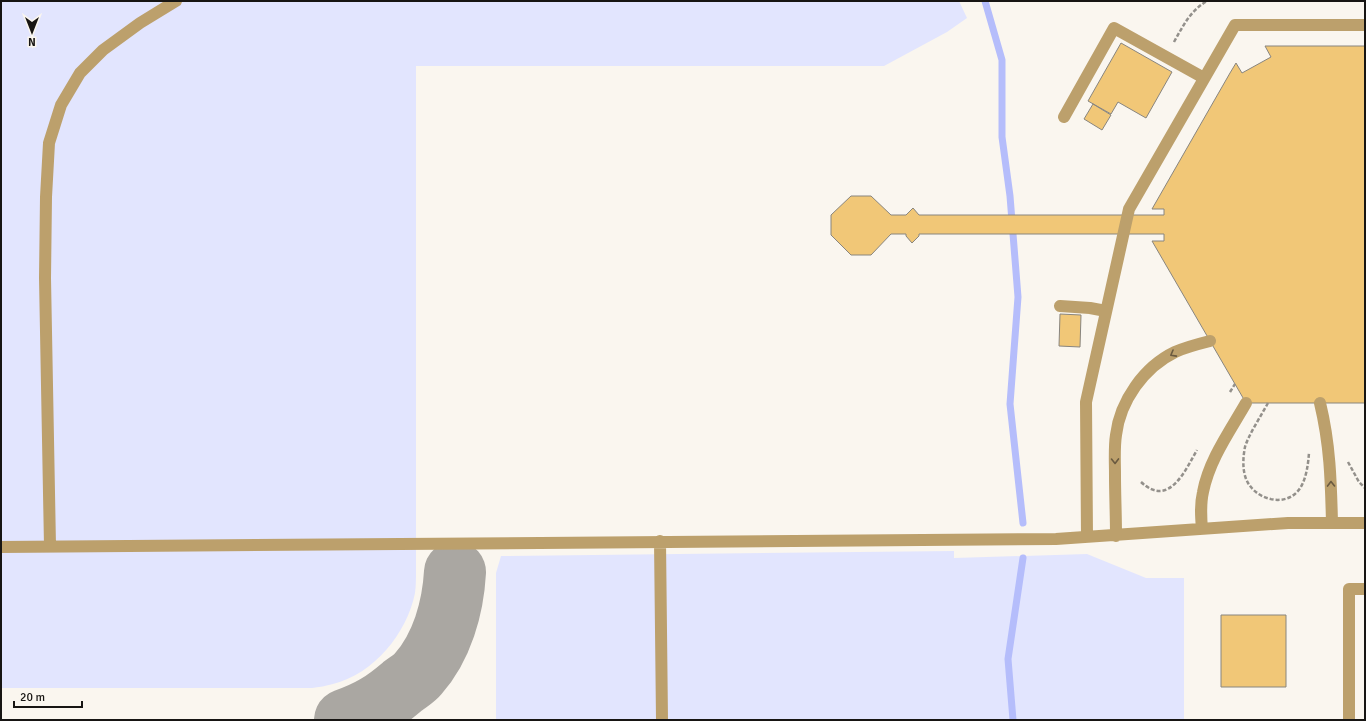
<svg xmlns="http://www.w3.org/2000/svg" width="1366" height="721" font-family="Signika,sans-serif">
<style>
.green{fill:#e2e5fe}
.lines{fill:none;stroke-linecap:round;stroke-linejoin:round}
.stream{stroke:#b5bdfb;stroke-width:7}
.taxiway{stroke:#aaa7a2;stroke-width:62}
.building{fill:#f1c777;stroke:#88857f}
.path{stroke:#93908b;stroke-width:2.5;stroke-dasharray:4 2;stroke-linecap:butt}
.minor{stroke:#bca06c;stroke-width:12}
.oneway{stroke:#6a5a40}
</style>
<rect width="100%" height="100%" fill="#faf6ef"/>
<path class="green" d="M1,1H959L967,18L947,32L884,66H416V571C416,578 416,586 415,593C407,633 374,674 333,684C326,686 319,687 312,688H1Z
M954,551V558L1087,554L1146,578H1184V720H496V573L501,556Z"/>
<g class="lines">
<path class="stream" d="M985,1L1002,60V137L1010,196L1018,297L1010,404L1023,523
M1013,720L1008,659L1023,558"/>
<path class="taxiway" d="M345,720C370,711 383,703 403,686C408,682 414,679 418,674C442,647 453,608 455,572"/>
</g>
<path class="building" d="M1121,43L1172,72L1146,118L1118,102L1111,114L1088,101Z
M1265,46H1365V403H1246L1152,241H1164V234H919V236L912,243L906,236V234H891L871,255H851L831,235V215L851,196H871L891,215H906L913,208L919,215H1164V209H1152L1230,73L1236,63L1242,73L1271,57Z
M1093,104L1111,115L1102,130L1084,119Z
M1060,314L1081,315L1080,347L1059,346Z
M1221,615H1286V687H1221Z"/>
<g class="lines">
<path class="path" d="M1174,42C1183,26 1190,11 1207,1
M1230,392L1235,384
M1268,403C1262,414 1248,436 1245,447C1243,457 1242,471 1247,481C1255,498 1281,507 1296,493C1306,484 1308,465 1309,453
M1348,462L1359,482L1365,488
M1141,482C1169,508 1185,471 1197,450"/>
<path class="minor" d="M1064,117L1114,28L1204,78
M1060,306L1090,308L1106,311
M1320,403C1330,444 1331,481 1332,523
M1202,529C1201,517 1200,505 1203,492C1209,460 1230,431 1246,403
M1116,536C1116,515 1115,495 1115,475C1115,462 1114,448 1116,435C1120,401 1144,367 1175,352C1186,347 1198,344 1210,341
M1087,537L1086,402L1129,209L1235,25H1365
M660,541L662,720
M50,546L45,278L46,197L49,143L61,105L80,73L103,50L140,23L176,1
M1,547L1056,539L1288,523H1365
M1349,720V589H1365"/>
</g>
<defs><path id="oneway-chevron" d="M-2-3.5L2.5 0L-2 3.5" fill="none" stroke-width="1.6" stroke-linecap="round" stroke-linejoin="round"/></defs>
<g class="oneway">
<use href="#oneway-chevron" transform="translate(1173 354) rotate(151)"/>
<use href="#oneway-chevron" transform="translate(1115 461) rotate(89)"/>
<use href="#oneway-chevron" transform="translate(1331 484) rotate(-91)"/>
</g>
<rect width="1366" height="721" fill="none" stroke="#171513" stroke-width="4"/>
<g transform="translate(32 32) rotate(180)" stroke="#faf6ef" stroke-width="3" paint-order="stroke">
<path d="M0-3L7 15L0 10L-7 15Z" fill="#171513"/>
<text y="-6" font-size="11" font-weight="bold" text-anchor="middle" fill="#171513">N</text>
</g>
<path d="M14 701v6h68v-6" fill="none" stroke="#171513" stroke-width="2"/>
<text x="20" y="701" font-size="12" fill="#171513" stroke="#faf6ef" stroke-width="3" paint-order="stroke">20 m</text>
</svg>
